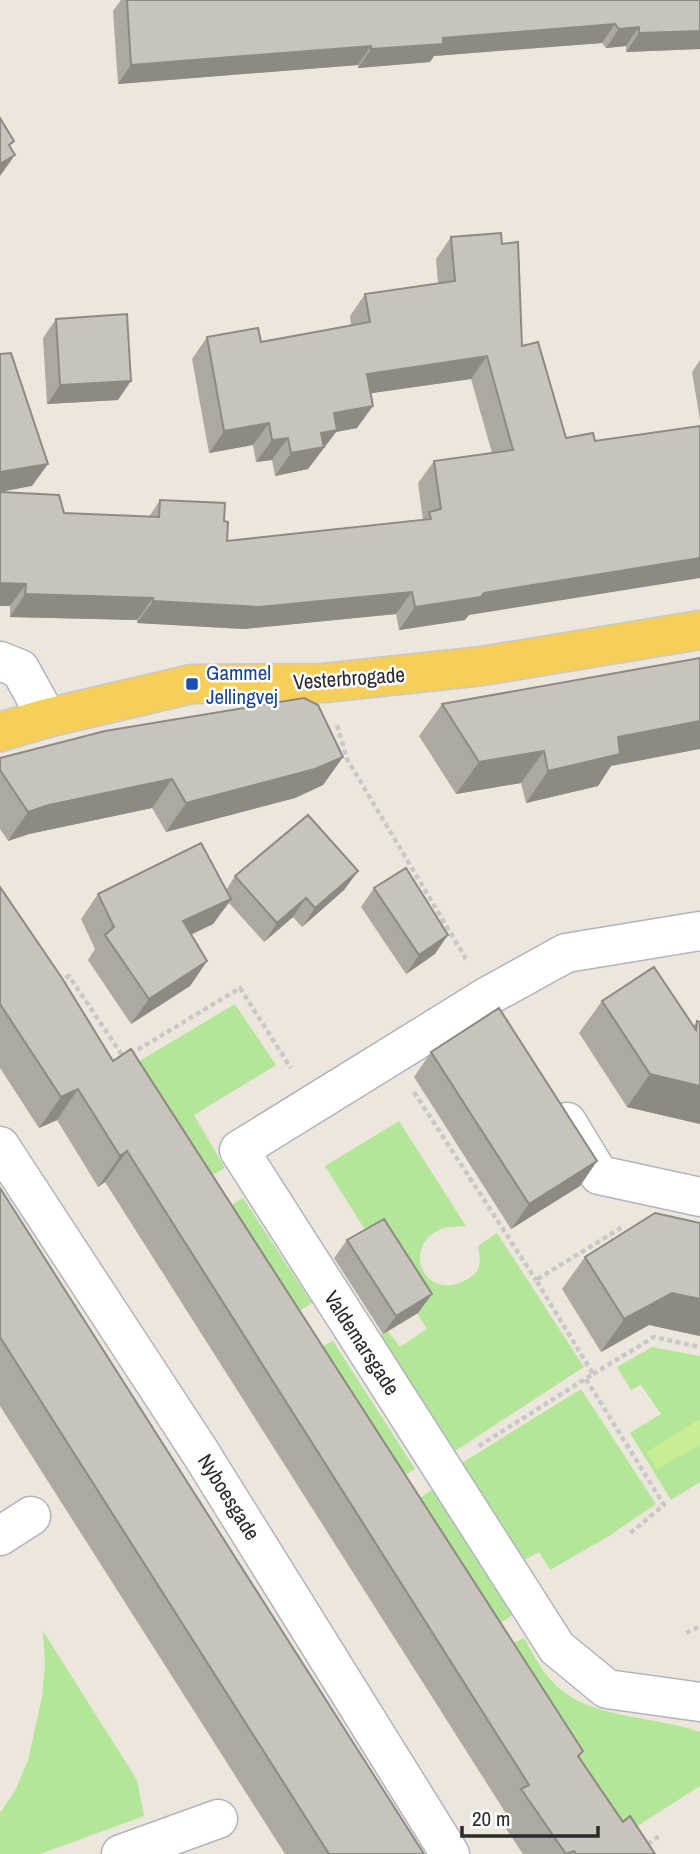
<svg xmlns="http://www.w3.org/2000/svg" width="700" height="1854" font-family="'Archivo Narrow',sans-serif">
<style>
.green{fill:#b3e698}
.pitch{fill:#c8ed93}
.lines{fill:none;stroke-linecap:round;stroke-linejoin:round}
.minor-casing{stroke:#b1b4bf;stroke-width:41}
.major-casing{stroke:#c8c8c8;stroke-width:41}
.path{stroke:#c8c8c8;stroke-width:4.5;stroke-dasharray:5 3.5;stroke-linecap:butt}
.minor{stroke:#fff;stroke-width:38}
.major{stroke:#f5cf5a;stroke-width:38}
.wall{fill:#ada9a1}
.shaded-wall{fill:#8d8983}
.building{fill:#c9c4bb;stroke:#8d8983;stroke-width:2}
.transit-dot{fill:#1a4fb4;stroke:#fff;stroke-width:2.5}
.labels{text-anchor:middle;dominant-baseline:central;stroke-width:5;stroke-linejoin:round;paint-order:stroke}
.transit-label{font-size:21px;fill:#164399;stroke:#fff;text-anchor:start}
.street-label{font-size:21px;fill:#2b2b2b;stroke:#fff}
</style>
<rect width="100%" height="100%" fill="#ede6dd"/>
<path class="green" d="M235,1004L276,1065L194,1115L225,1168L212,1175L198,1154L121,1072Z
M399,1121L466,1226C457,1227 446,1226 439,1230C401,1248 425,1301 464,1281C482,1272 481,1265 478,1246L497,1233L584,1367L452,1453L376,1337L388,1331L400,1347L427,1329L325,1166Z
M243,1198L312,1303L292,1316L233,1240L248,1230L232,1205Z
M333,1341L415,1469L388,1486L321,1347Z
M652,1347L700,1356V1482L671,1500L630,1433L661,1414L641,1385L631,1390L617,1367Z
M581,1389L656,1504L609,1536L550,1570L539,1552L520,1562L457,1466Z
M432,1490L514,1614L482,1635L418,1499Z
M43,1631L137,1780L144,1816L40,1854H0V1813L15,1791L28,1760L42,1697L45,1665Z
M524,1638C532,1651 539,1667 550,1679C584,1720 653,1715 700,1732V1786L625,1834L596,1789L513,1643Z"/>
<path class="pitch" d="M700,1419V1445L657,1469L646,1452Z"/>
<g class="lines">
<defs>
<path id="minor" d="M0,661L20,669L47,718
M700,931L566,953L488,996L239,1150L557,1648L607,1689L700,1702
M567,1122L599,1175L700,1197
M0,1146L200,1452L450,1854
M0,1536L31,1516
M121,1854L218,1819"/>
<path id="major" d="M0,732L47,718L192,684L324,683L482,666L700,630"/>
</defs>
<use href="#minor" class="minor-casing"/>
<use href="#major" class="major-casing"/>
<path class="path" d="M337,725L347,759L466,959
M58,982L69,976L124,1058L240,988L291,1068
M414,1092L536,1280
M593,1374L654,1337L700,1347
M586,1379L664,1505L628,1535
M479,1446L593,1374L536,1280L624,1226
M686,1633L700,1626
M634,1854L662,1834"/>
<use href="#minor" class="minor"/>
<use href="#major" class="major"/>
</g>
<path class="wall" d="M121,0H700V49L626,52V46L606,48L602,43L434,56L430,62L358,68V65L118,84L113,11Z
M451,237L502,244L522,346L566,438L465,620L399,630L396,614L244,629L137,623V620L10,617V606L64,513L149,517L160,500L224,521L227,541L423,520L418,483L434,461L492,453L471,379L371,393L357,428L336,432L308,469L275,476L272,460L256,462L253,445L209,453L192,359L207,337L261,342L351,326L350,316L365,294L438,283L436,259Z
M56,319L118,400L47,404L43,338Z
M700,360V420L692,372Z
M442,704L611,766L598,786L526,803L521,783L456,794L419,736Z
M343,757L323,785L295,798L166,832L152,808L29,834L8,841L0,829V758Z
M358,871L344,890L302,927L293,917L264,942L229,903L213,924L191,935L207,961L190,986L131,1024L88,960L95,949L81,919L98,894L226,890L235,876Z
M0,887L113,1061L583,1751L579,1757L623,1822L655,1854H523L500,1820L505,1812L105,1182L98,1187L57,1120L39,1128L0,1068Z
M374,888L435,954L406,974L361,907Z
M602,1001L693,1027L697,1021L700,1022V1124L627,1107L579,1033Z
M431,1052L597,1161L580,1186L511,1229L414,1077Z
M0,1188L424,1854H285L0,1406Z
M700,1223V1336L649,1325L601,1352L562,1289L585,1257Z
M347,1240L432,1294L418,1313L383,1334L334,1258Z"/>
<path class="shaded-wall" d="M615,24L602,43L434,56L430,62L358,68L371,49L443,38Z
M639,27L626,46L606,48L619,29Z
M700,31V49L626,52L639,33Z
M371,46L358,65L118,84L131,65Z
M15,155L0,176V164Z
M487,356L471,379L352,396L367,374Z
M131,381L118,400L47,404L60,385Z
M373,406L357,428L336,432L308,469L275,476L291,453L334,413Z
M269,423L253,445L209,453L224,431Z
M288,438L272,460L256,462L272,440Z
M48,464L32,486L0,492V472Z
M700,558V578L469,615L465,620L399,630L415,607L484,593Z
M0,583L26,584L10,606H0Z
M412,592L396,614L244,629L137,623L153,601Z
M25,594L153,598L137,620L10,617Z
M700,721V749L611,766L598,786L526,803L548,771L618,737Z
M544,751L521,783L456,794L479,762Z
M343,757L323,785L295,798L166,832L186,803Z
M172,779L152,808L29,834L8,841L28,812L49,805Z
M358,871L344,890L302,927L315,908Z
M306,898L293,917L264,942L277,923Z
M231,899L213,924L166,946L183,921Z
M448,935L435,954L406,974L419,955Z
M207,961L190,986L131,1024L149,999Z
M650,1074L700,1086V1124L627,1107Z
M78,1089L57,1120L39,1128L61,1097Z
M127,1151L105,1182L98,1187L120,1156Z
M597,1161L580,1186L511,1229L529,1204Z
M672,1293L700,1299V1336L649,1325L601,1352L624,1319Z
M432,1294L418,1313L383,1334L396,1316Z"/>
<path class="building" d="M127,0H700V31L639,33V27L619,29L615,24L443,38V44L371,49V46L131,65Z
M0,118L14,141L9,145L15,155L0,164Z
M501,233L502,244L518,242L522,346L538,342L566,438L593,433L595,441L700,426V558L484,593L481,597L415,607L412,592L259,607L153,601V598L25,594L26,584L0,583V492L59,495L64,513L159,517L160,500L225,503L224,521L228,522L227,541L431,519L429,512L441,509L434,461L513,450L487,356L367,374L373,406L334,413L337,430L321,433L324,447L291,453L288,438L272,440L269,423L224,431L207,337L258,328L261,342L370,322L365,294L455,281L451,237Z
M127,314L131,381L60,385L56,319Z
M11,353L48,464L0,472V354Z
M700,658V721L618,737L620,754L548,771L544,751L479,762L442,704Z
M304,698L318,705L343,757L315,769L186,803L172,779L49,805L28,812L0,770V758L105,731Z
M308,815L358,871L315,908L306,898L277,923L235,876Z
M201,843L231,899L183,921L207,961L149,999L105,935L114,927L98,894Z
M406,868L448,935L419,955L374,888Z
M0,887L62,978L113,1061L131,1049L583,1751L578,1756L623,1822L630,1816L655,1854H576L574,1851L566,1854L521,1789L529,1785L127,1151L120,1156L78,1089L61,1097L0,1004Z
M654,967L696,1030L697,1021L700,1022V1086L650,1074L602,1001Z
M499,1008L597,1161L529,1204L431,1052Z
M0,1188L424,1854H329L0,1337Z
M655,1213L700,1223V1299L672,1293L624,1319L585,1257Z
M384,1219L432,1294L396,1316L347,1240Z"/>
<rect class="transit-dot" x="185" y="677" width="14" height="14" rx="3.5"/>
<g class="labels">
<g class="transit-label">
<text x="206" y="672">Gammel<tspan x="206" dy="24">Jellingvej</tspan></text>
</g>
<g class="street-label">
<text transform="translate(349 678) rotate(-4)">Vesterbrogade</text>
<text transform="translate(362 1343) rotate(57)">Valdemarsgade</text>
<text transform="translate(229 1497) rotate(58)">Nyboesgade</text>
</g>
</g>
<path d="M462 1826v10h136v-10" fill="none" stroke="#2b2b2b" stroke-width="3.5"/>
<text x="472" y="1826" font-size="21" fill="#2b2b2b" stroke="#ffffff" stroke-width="5" paint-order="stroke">20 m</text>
</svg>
